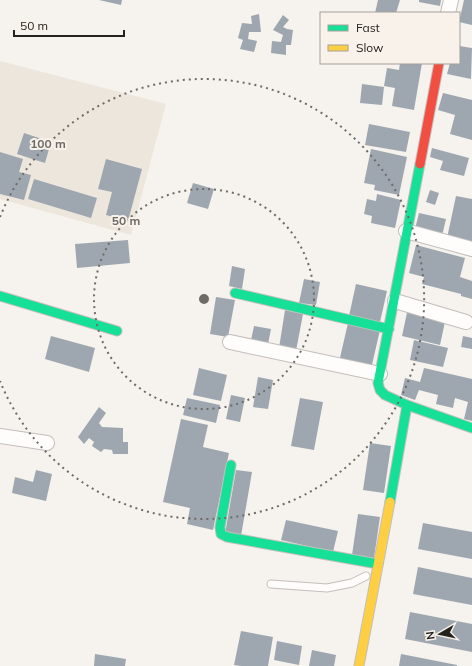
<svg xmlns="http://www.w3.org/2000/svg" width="472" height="666" font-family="Mulish,sans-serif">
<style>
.built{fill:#ede6dc}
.building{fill:#9ea7b0}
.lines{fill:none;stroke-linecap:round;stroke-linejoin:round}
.lane-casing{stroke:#c2bfbc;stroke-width:9}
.street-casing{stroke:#c2bfbc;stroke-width:16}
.fast-casing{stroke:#c2bfbc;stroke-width:11}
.slow-casing{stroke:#c2bfbc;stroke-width:11}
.jam-casing{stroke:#c2bfbc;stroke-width:11}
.lane{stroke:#fefdfc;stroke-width:7}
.street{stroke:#fefdfc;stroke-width:14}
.fast{stroke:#16e098;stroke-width:9}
.slow{stroke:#ffcf43;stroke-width:9}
.jam{stroke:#f24e42;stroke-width:9}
.ring{fill:none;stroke:#6e6b67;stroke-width:2;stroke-dasharray:2 4}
.centre{fill:#6e6b67;stroke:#f9f2eb;stroke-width:2}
.ring-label{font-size:12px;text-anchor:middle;font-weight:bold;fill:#6e6b67;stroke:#f9f2eb;stroke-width:4;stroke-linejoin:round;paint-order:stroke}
</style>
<rect width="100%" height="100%" fill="#f6f2ee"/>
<path class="built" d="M0,61L166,104L131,235L0,199Z"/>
<path class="building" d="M99,0H122L121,5Z
M378,0H400L396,13H375Z
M419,0H441L440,6L419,2Z
M464,0H472V25L459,22Z
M259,14L261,32H249L248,39L257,41L254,52L240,49L243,40L238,38L242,23L252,24L251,16Z
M283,15L289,20L283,27L287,29L293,30L291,45H286V55L271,53L272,41L281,42L283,35L273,30Z
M459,46L472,48L471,79L447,74L450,63H459Z
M400,63H422L414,110L392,106L395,88L384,86L387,68L399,70Z
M362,84L384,87L382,105L360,103Z
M443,93L472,100V140L450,134L455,115L438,110Z
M369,124L410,132L406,152L365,145Z
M24,133L51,142L45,163L17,154Z
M432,148L469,158L464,176L440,170L443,161L430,157Z
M371,149L407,157L399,195L374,190L375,185L364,183Z
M0,152L23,159L19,172L31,175L24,200L0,194Z
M106,159L142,169L128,221L106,215L112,192L98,189Z
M34,179L97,198L91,218L28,199Z
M193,183L214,189L208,209L187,203Z
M430,190L439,193L435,205L426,202Z
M377,194L401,200L395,228L371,223L372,216L364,214L367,199L376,201Z
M456,196L472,199V243L447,238Z
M419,213L446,219L442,236L415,229Z
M128,240L130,263L77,268L75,244Z
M416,245L465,258L460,277L472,281V299L461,296V294L422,284L424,277L409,273Z
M232,266L245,269L242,289L229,286Z
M304,279L320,282L316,305L299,303Z
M356,284L387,291L380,322L349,316Z
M216,297L235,300L228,337L210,334Z
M408,308L446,317L440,345L402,336Z
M285,310L303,314L296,351L279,348Z
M348,323L380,330L371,369L339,362Z
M254,326L271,329L268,344L251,340Z
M51,336L95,348L89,372L45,359Z
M463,336L472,338V349L461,347Z
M414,340L448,348L443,367L410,360Z
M199,368L227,375L221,401L193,395Z
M424,368L472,379V421L464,419L468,402L455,398L453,408L436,404L438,395L419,390L415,400L401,395L405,378L420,382Z
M258,377L273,380L268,409L253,407Z
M231,395L245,398L240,422L226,419Z
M187,398L220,405L216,423L183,415Z
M300,398L323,402L314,450L291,446Z
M99,407L106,413L99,423L102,427L123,428V442H128V454H113L112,450L104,449L101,452L92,446L94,442L89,438L84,444L78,437Z
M181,419L208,425L203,447L229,453L213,530L187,524L190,508L163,502Z
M370,443L391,446L384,493L363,490Z
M36,470L52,474L46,501L12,493L15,477L33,482Z
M236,470L252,472L241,536L225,534Z
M358,514L380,517L374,558L352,555Z
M286,520L338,531L333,552L281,540Z
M423,523L472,532V559L418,549Z
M418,567L472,578V605L413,594Z
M410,612L472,624V652L405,639Z
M241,631L273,637L268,666H241L234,665Z
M277,641L302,646L299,665L274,660Z
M312,650L336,655L334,666H309Z
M95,654L126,659L125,666H94Z
M401,654L457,665V666H399Z"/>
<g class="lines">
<defs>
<path id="lane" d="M271,584L327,588L352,583L366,576"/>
<path id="street" d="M448,13L451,0
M406,231L472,249
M395,301L466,322
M230,342L380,374
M0,436L47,443"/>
<path id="fast" d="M420,164L378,383L380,390L385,395L407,405L472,428
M235,293L389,329
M0,296L117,331
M231,465L220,527L221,534L227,537L378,564
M390,502L407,405"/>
<path id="slow" d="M359,666L390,502"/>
<path id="jam" d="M420,164L439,63"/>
</defs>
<use href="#lane" class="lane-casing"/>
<use href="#street" class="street-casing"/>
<use href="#fast" class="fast-casing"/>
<use href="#slow" class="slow-casing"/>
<use href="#jam" class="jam-casing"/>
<use href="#lane" class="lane"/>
<use href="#street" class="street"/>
<use href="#fast" class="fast"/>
<use href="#slow" class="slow"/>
<use href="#jam" class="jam"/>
</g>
<g class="ring">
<circle cx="204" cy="299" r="110"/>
<path d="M0 217A220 220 0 1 1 0 381"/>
</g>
<circle cx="204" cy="299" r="6" class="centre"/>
<g class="ring-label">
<text x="48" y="148">100 m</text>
<text x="126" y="225">50 m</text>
</g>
<rect x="320" y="12" width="140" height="52" fill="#f9f2eb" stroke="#a49f99"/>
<rect x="328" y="25" width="20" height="6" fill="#16e098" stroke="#a49f99"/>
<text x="356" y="32" font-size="12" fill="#24221f">Fast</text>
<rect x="328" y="45" width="20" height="6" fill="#ffcf43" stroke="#a49f99"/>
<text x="356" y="52" font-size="12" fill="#24221f">Slow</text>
<g transform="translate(440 634) rotate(261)" stroke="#f9f2eb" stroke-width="3" paint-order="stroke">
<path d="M0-3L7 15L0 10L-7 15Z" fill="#24221f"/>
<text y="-6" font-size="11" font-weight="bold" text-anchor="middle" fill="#24221f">N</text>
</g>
<path d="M14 30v6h110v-6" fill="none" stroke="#24221f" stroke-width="2"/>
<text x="20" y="30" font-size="12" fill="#24221f" stroke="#f9f2eb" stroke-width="3" paint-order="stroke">50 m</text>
</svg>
